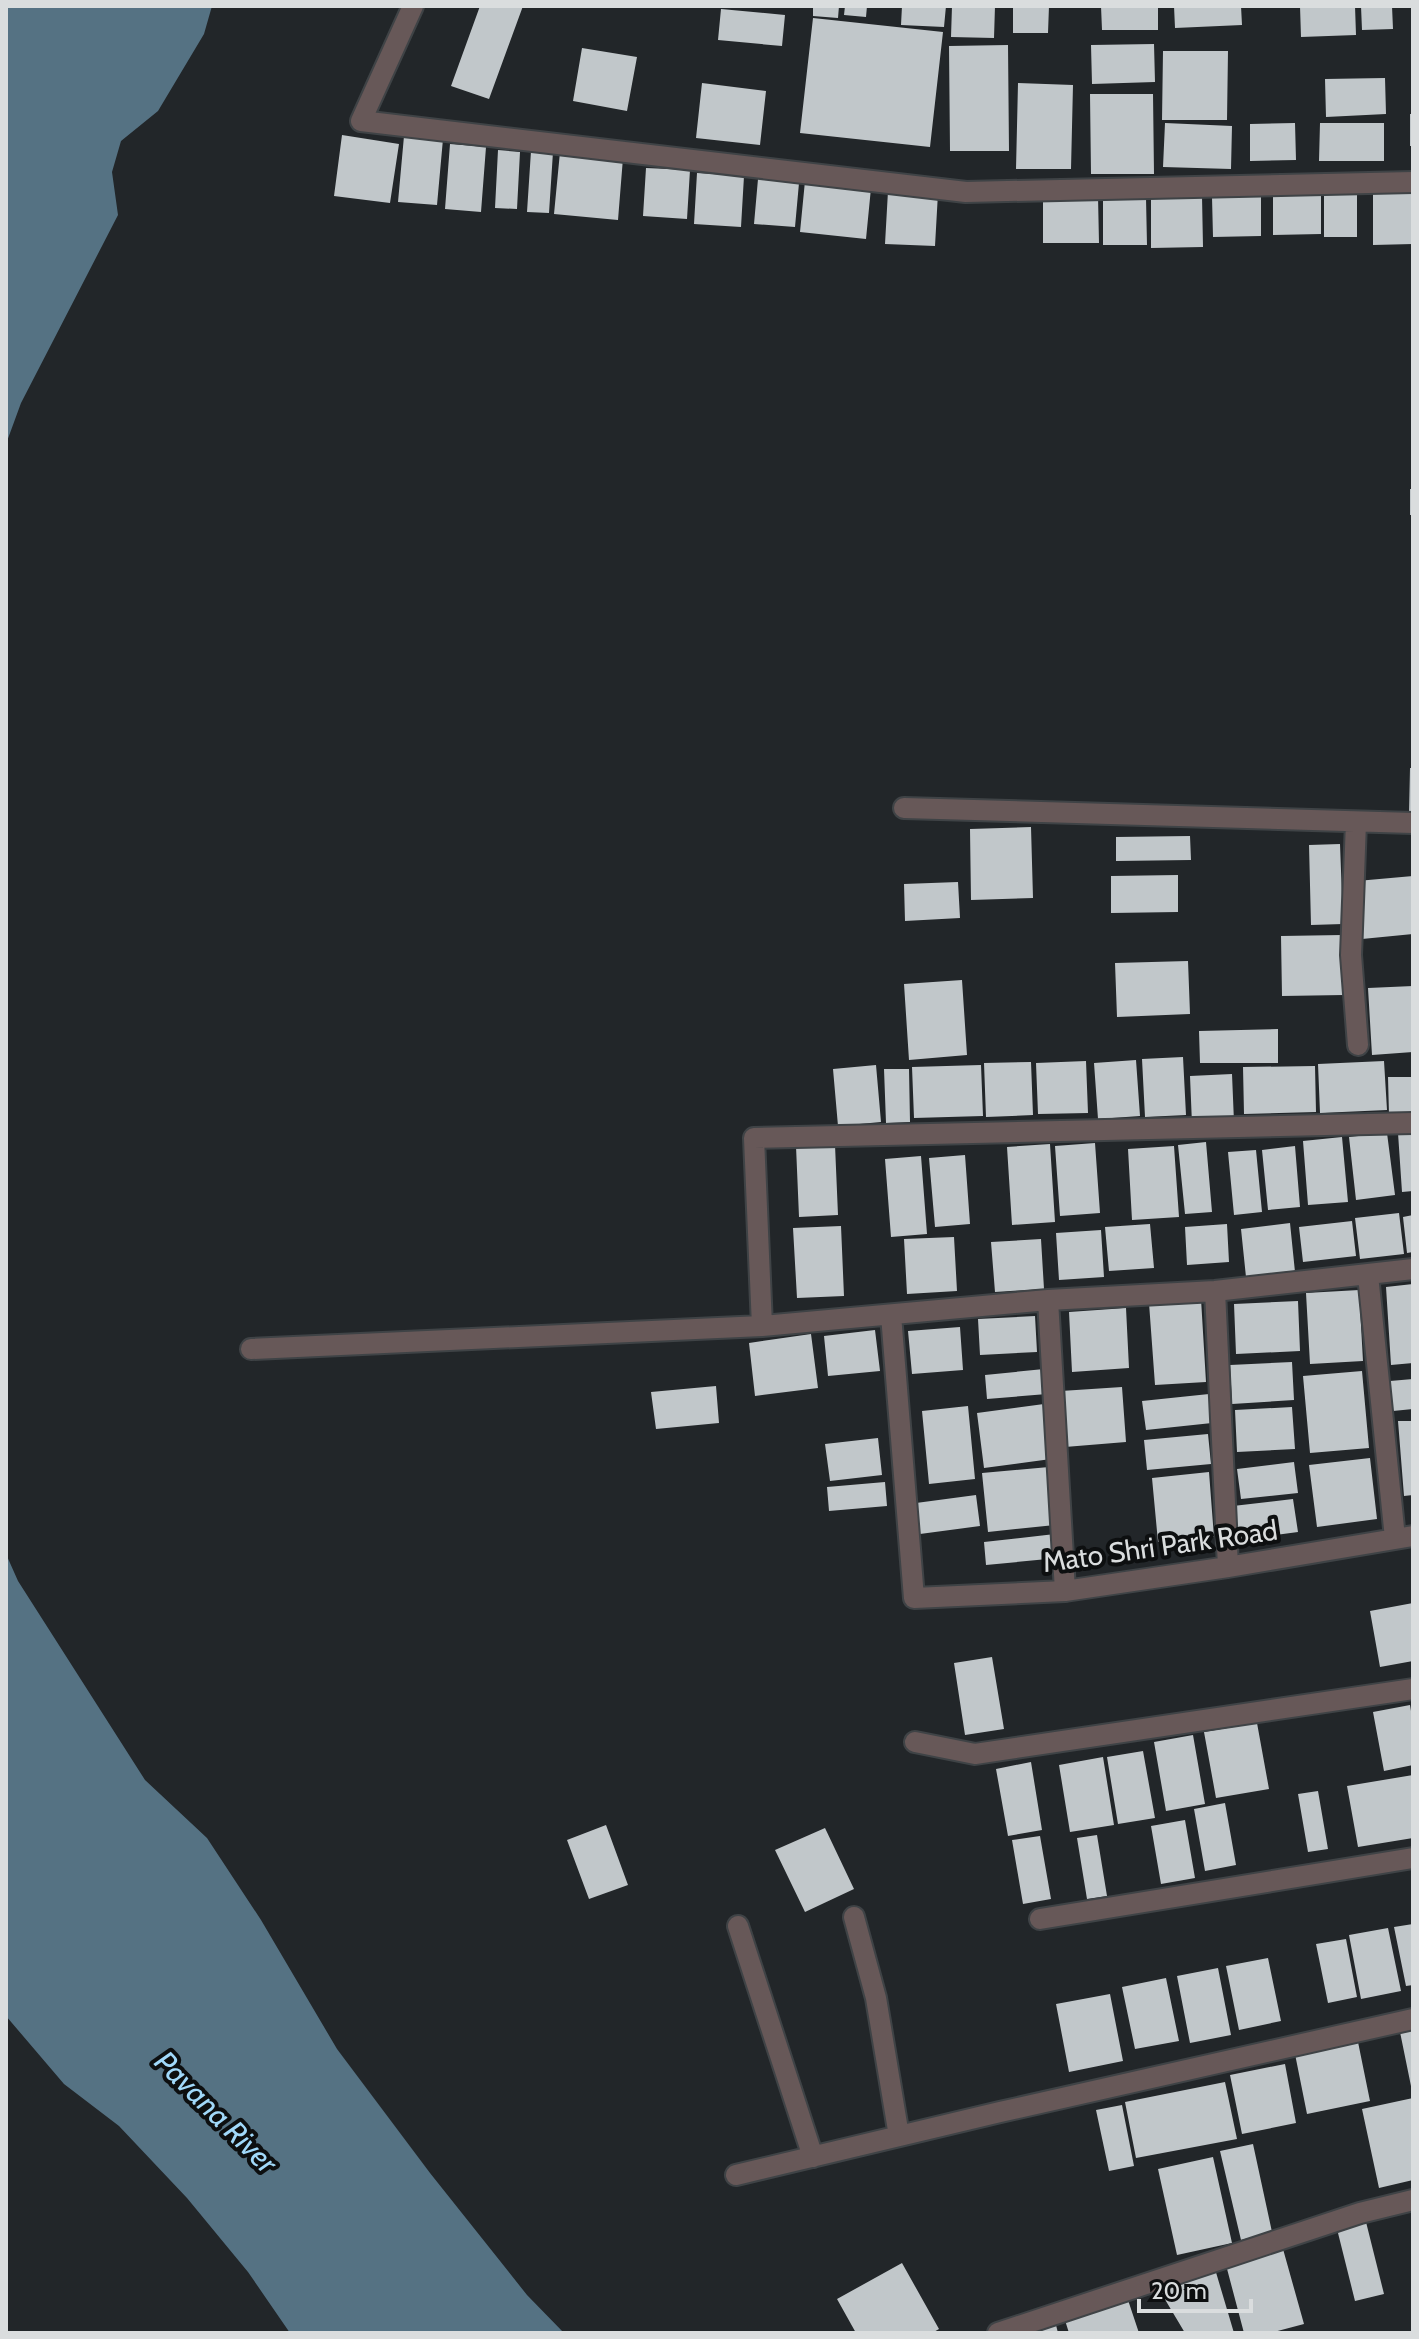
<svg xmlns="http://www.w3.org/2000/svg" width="1419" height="2339" font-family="Cabin,sans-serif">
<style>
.water{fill:#557283}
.building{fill:#c1c7ca}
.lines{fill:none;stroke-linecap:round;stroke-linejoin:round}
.street-casing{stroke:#3f4346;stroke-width:24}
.street{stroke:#675858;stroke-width:20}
.labels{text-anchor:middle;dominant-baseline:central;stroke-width:8;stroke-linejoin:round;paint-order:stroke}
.street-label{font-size:28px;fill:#daddde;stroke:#0d0f10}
.water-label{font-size:30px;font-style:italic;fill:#a1d9fa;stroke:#0d0f10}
</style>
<rect width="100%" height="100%" fill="#222629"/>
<path class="water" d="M6,6H212L204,34L158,111L121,141L112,172L118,215L21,403L6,444Z
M6,1554L18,1581L145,1780L207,1838L261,1920L337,2049L430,2173L527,2295L564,2333H290L248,2272L187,2198L119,2126L64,2084L6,2016Z"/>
<path class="building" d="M480,6H523L489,99L451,86Z
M813,6H839L838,18L813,16Z
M845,6H867L866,17L844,15Z
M902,6H946L944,27L901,25Z
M952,6H995L994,38L951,37Z
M1013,6H1049L1048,33H1013Z
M1101,6H1158V30H1102Z
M1174,6H1241L1242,25L1175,28Z
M1300,6H1355L1356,35L1301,37Z
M1361,6H1392L1393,29L1362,30Z
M721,9L785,15L782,46L718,40Z
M813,18L943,32L930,147L800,133Z
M1154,44L1155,82L1092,84L1091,45Z
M1008,45L1009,151H950L949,46Z
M582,48L637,57L627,111L573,101Z
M1163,51H1228L1227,120H1162Z
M1385,78L1386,114L1326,117L1325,79Z
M702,83L766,91L760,145L696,138Z
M1018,83L1073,85L1071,169H1016Z
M1090,94H1153L1154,174H1091Z
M1410,114H1413V146H1410Z
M1165,123L1232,126L1231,169L1163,167Z
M1295,123L1296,160L1250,161V124Z
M1320,123H1384V161H1319Z
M342,135L399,144L390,203L334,196Z
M404,136L443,139L437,205L398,202Z
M450,144L486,147L481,212L445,209Z
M498,150L520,152L517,209L495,208Z
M531,151L553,152L549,213L527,212Z
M560,152L623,158L618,220L554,214Z
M646,168L690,170L687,219L643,216Z
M697,173L744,176L741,227L694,224Z
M758,179L799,183L795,227L754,224Z
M805,181L871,188L866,239L800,232Z
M888,191L938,193L935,246L885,244Z
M1321,191V234L1273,235V192Z
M1357,191V237H1324V192Z
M1373,192H1413V244L1373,245Z
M1098,196L1099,243H1043V197Z
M1202,196L1203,247L1151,248V197Z
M1212,197H1261V236L1213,237Z
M1146,198L1147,245H1103V199Z
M1410,489H1413V515H1410Z
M1410,768H1413V814H1409Z
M1031,827L1033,898L971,900L970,829Z
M1190,836L1191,860L1116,861V837Z
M1340,844L1343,924L1311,925L1309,845Z
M1178,875V912L1111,913V876Z
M1413,876V934L1362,939L1357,881Z
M958,882L960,918L905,921L904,884Z
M1342,935L1344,995L1282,996L1281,936Z
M1188,961L1190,1014L1117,1017L1115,963Z
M962,980L967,1055L909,1060L904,984Z
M1413,986V1052L1372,1055L1368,988Z
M1278,1029V1063H1200L1199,1031Z
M1183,1057L1186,1115L1145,1117L1142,1059Z
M1136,1060L1140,1116L1098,1119L1094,1063Z
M1086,1061L1088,1113L1038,1114L1036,1063Z
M1384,1061L1387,1110L1320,1113L1318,1064Z
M1031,1062L1033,1115L986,1117L984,1063Z
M876,1065L881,1122L838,1126L833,1069Z
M981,1065L983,1116L914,1118L912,1067Z
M1315,1066L1316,1112L1244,1114L1243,1067Z
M884,1069H909L910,1122L886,1123Z
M1232,1074L1234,1122L1192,1124L1190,1076Z
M1388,1077H1413V1114L1389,1115Z
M1413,1132V1191L1402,1192L1398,1133Z
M1387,1133L1395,1195L1356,1200L1349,1137Z
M1342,1137L1348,1202L1308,1205L1303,1141Z
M1206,1142L1212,1212L1185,1214L1178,1145Z
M1095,1143L1100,1213L1060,1216L1055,1146Z
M1050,1144L1055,1222L1012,1225L1007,1147Z
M835,1145L838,1215L799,1217L796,1146Z
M1174,1146L1179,1217L1132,1220L1128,1149Z
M1295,1146L1300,1207L1268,1210L1262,1150Z
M1256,1150L1262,1212L1234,1215L1228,1152Z
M965,1155L970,1224L935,1227L929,1158Z
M921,1156L927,1234L891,1237L885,1159Z
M1399,1213L1404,1254L1360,1259L1355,1218Z
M1413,1215V1252L1407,1253L1403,1217Z
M1352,1221L1356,1256L1303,1262L1299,1227Z
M1290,1223L1295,1272L1246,1277L1241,1229Z
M1150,1224L1154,1268L1109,1271L1105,1227Z
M1227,1224L1229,1262L1187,1265L1185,1227Z
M841,1226L844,1296L797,1298L793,1228Z
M1101,1230L1104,1277L1059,1280L1056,1233Z
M954,1237L957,1291L907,1294L904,1239Z
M1041,1239L1044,1289L995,1292L991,1242Z
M1413,1284V1363L1391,1365L1386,1287Z
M1359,1290L1363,1361L1310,1364L1306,1293Z
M1201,1299L1206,1382L1155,1385L1149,1303Z
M1298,1301L1300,1351L1236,1354L1234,1304Z
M1126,1308L1129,1368L1072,1372L1069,1312Z
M1035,1316L1037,1352L980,1355L978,1319Z
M960,1327L963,1370L912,1374L908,1331Z
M875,1330L880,1371L828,1376L824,1336Z
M811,1334L818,1388L755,1396L749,1343Z
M1292,1362L1294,1400L1232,1404L1230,1365Z
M1044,1369L1047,1394L987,1399L985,1375Z
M1362,1371L1369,1448L1310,1453L1303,1376Z
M1413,1379V1409L1393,1411L1390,1381Z
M716,1386L719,1423L656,1429L651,1392Z
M1122,1387L1126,1442L1065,1447L1061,1391Z
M1209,1394L1212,1423L1146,1430L1142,1401Z
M1044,1404L1051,1459L984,1468L977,1413Z
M968,1406L975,1479L929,1484L922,1411Z
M1292,1407L1295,1449L1237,1452L1235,1410Z
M1398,1421H1413V1495L1404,1496Z
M1208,1434L1211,1464L1147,1470L1144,1440Z
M878,1438L882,1475L830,1481L825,1444Z
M1370,1458L1377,1519L1317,1527L1309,1465Z
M1294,1462L1298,1493L1241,1499L1237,1469Z
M1049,1467L1055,1525L988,1532L982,1473Z
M1209,1472L1214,1537L1158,1542L1152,1478Z
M885,1482L887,1506L829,1511L827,1487Z
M976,1495L980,1526L920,1534L916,1503Z
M1293,1499L1298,1532L1237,1540L1233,1506Z
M1055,1534L1058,1558L986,1565L984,1542Z
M1413,1603V1661L1380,1667L1370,1611Z
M992,1657L1004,1729L965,1735L954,1663Z
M1410,1705L1413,1723V1765L1384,1771L1373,1712Z
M1257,1723L1269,1789L1216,1798L1204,1732Z
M1193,1735L1205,1804L1166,1811L1154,1742Z
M1143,1751L1155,1818L1118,1824L1107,1757Z
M1103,1757L1114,1825L1070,1832L1059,1765Z
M1031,1762L1042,1830L1008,1836L996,1769Z
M1413,1775V1838L1358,1847L1347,1786Z
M1318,1791L1328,1849L1308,1852L1298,1794Z
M1225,1803L1236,1865L1205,1871L1194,1809Z
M1185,1820L1195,1878L1161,1884L1151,1826Z
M606,1825L628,1885L589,1899L567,1840Z
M825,1828L854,1889L805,1912L775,1850Z
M1097,1835L1107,1896L1087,1899L1077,1838Z
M1040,1836L1051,1899L1023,1904L1012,1840Z
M1413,1924V1985L1406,1986L1394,1927Z
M1388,1928L1401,1991L1361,1999L1349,1935Z
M1346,1939L1357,1997L1328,2003L1316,1944Z
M1268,1958L1281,2021L1239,2030L1226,1966Z
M1218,1968L1231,2035L1190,2043L1177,1976Z
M1166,1978L1179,2041L1135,2049L1122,1987Z
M1110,1994L1123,2061L1069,2072L1056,2004Z
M1413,2029V2091H1412L1400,2032Z
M1358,2042L1370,2101L1307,2114L1295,2054Z
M1285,2064L1296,2123L1242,2134L1230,2075Z
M1225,2082L1237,2139L1136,2158L1125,2102Z
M1413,2098V2180L1379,2188L1362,2109Z
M1122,2105L1134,2166L1109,2171L1096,2110Z
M1253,2144L1272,2232L1241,2240L1220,2151Z
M1213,2157L1232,2243L1177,2255L1158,2169Z
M1365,2218L1384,2294L1355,2301L1336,2225Z
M1283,2249L1304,2324L1270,2333H1244L1226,2265Z
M902,2263L939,2329L932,2333H856L837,2299Z
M1215,2269L1234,2333H1185L1157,2286Z
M1127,2297L1139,2333H1069L1064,2317Z
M1056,2325L1058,2333H1034V2332Z"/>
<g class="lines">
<defs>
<path id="street" d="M413,6L361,121L966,192L1413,182
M904,808L1413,823
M1356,822L1351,955L1358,1045
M1368,1275L1395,1538
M1215,1291L1228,1567
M1048,1300L1065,1591
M891,1315L914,1598L1065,1591L1228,1567L1413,1536
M762,1326L754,1138L1413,1123
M251,1349L762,1326L1048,1300L1215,1291L1413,1269
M915,1742L975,1754L1413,1689
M854,1917L876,1998L899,2136
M1040,1919L1413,1858
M738,1926L813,2157
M736,2175L1000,2112L1413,2019
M998,2333L1360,2213L1413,2200"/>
</defs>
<use href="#street" class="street-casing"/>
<use href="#street" class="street"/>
</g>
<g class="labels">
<g class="street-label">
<text transform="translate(1160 1546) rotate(-8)">Mato Shri Park Road</text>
</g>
<g class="water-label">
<text transform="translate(216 2112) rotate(45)">Pavana River</text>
</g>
</g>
<rect width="1419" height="2339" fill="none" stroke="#daddde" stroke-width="16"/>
<path d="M1139 2299v12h112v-12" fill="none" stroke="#daddde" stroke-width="4"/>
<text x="1151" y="2299" font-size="24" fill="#daddde" stroke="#0d0f10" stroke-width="6" paint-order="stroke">20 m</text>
</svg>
